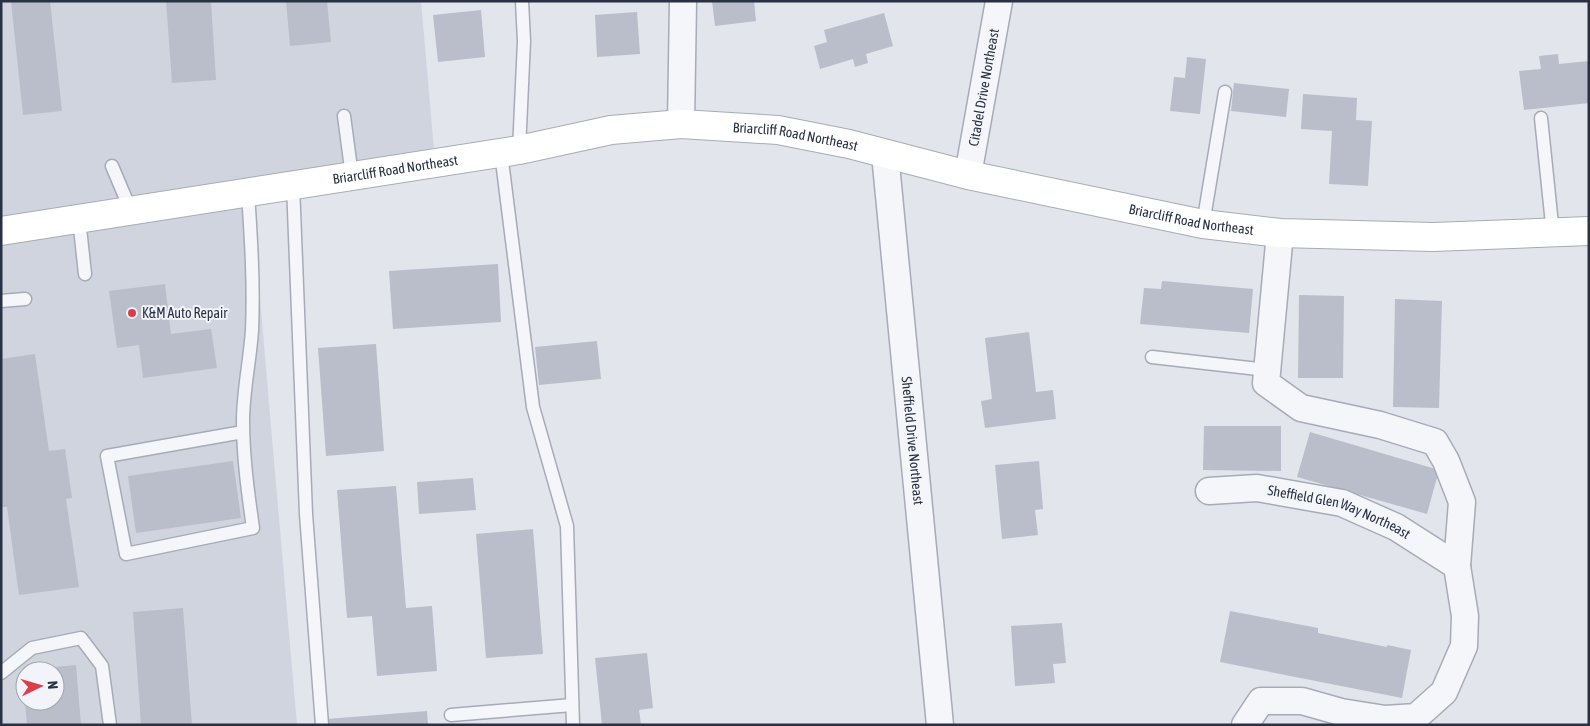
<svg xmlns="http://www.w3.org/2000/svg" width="1590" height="726" font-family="'Asap Condensed',sans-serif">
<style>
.built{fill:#d0d4de;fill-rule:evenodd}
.building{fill:#b9beca}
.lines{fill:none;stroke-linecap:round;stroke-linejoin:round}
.lane-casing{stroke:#a7abb7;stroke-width:15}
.street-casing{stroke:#a7abb7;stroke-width:29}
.secondary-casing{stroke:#a7abb7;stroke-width:30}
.lane{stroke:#f5f6f9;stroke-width:12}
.street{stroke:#f5f6f9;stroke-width:26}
.secondary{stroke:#fff;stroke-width:28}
.poi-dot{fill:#d93f4b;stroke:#f2f4f9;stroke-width:2}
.labels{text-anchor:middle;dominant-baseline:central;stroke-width:4;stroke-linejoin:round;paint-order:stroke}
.street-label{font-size:14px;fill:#293145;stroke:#f2f4f9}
.poi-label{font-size:14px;fill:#293145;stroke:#f2f4f9;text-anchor:start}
</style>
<rect width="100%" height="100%" fill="#e2e5ec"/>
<path class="built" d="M1,1H421L435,161L251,196L297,725H1ZM25,671H55V701H25Z"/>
<path class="building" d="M11,1H50L62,111L23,115Z
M166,1H211L216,80L172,83Z
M286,1H327L331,42L290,46Z
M712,1H754L756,21L715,26Z
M481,10L485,57L438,62L433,15Z
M637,12L640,54L597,57L595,15Z
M884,13L893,46L866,54L868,63L855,67L853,59L820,69L814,46L827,42L824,30Z
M1558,54L1559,64L1589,61V103L1524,110L1519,71L1541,69L1539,56Z
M1187,57L1206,59L1200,114L1170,111L1174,77L1185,78Z
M1234,83L1289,89L1286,117L1231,111Z
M1303,94L1357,98L1356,120L1372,121L1368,186L1329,184L1332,131L1301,129Z
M498,264L501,322L393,329L389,271Z
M1162,281L1253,289L1249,333L1140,324L1144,288L1161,289Z
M165,284L171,334L211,329L217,368L143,378L139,345L117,348L109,291Z
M1299,295L1344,296L1343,378H1298Z
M1395,299L1442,301L1439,408L1393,407Z
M1029,332L1036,392L1053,390L1056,419L985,428L981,401L992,399L985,338Z
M597,341L601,379L539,385L535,347Z
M376,344L384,451L326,456L318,348Z
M35,354L49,451L65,449L72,498L66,499L79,587L19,595L7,507H1V359Z
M1204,426H1281V471L1203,470Z
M1310,432L1439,470L1427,514L1297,477Z
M233,461L241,518L136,533L128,476Z
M1039,461L1043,509L1035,510L1038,535L1002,539L995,465Z
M473,478L476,510L419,514L417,482Z
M396,486L406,608L432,606L437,671L377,676L372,616L347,618L337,490Z
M533,529L543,654L486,658L476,534Z
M183,608L192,725H141L133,612Z
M1230,611L1318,628V633L1387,647V645L1411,650L1402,698L1220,662Z
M1062,623L1066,663L1053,664L1055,683L1015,686L1011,626Z
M647,653L653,708L639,710L641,725H602L595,658Z
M76,665L81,725H27L25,701H55V671H25V681H24L23,670Z
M427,711L428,725H328L327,719Z"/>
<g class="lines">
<defs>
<path id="lane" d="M344,116L352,176
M1541,118L1553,234
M519,150L524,41L522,1
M501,153L533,407L567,526L573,725
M112,166L131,211
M293,185L306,514L322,725
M79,219L85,274
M1203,224L1225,92
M1,301L25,299
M1152,357L1267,370
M243,432L107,456L126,554L253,528C248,493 243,457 243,421C243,391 250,361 252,330C254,284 251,238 248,193
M1,673L32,648L81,638L102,666L110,725
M451,715L572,705"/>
<g id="street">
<path d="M681,124L683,1"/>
<path id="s1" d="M885,154L940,725"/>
<path id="s2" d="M968,175L999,1"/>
<path d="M1280,233L1266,383L1301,408L1380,425L1435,442L1446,461L1462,502L1457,566"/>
<path id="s3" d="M1209,491L1257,488L1342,503L1396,527L1457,566L1465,616L1464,646L1444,692L1416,717L1385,719L1341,712L1302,701H1261L1245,725"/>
</g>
<g id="secondary">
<path id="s4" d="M1,231L519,150L611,130L681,124L778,130L849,144L968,175L1203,224L1280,233L1433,237L1589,231"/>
</g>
</defs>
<use href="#lane" class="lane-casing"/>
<use href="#street" class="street-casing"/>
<use href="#secondary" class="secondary-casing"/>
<use href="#lane" class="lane"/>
<use href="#street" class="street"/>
<use href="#secondary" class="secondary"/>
</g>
<circle class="poi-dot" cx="132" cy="313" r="5"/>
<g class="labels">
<g class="street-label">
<text stroke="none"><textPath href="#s2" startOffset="89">Citadel Drive Northeast</textPath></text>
<text stroke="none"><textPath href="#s4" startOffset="804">Briarcliff Road Northeast</textPath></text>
<text stroke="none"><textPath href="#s4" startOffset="399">Briarcliff Road Northeast</textPath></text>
<text stroke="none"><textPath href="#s4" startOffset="1209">Briarcliff Road Northeast</textPath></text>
<text stroke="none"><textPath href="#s1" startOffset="288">Sheffield Drive Northeast</textPath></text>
<text stroke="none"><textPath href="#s3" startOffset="134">Sheffield Glen Way Northeast</textPath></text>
</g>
<g class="poi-label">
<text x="142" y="313">K&amp;M Auto Repair</text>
</g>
</g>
<rect width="1590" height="726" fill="none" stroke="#293145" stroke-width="5"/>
<g transform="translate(40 686) rotate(85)"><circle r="24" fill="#f2f4f9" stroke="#a2a6b1"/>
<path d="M0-4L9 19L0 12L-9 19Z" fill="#d93f4b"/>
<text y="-8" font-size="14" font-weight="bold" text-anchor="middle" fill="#293145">N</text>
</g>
</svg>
